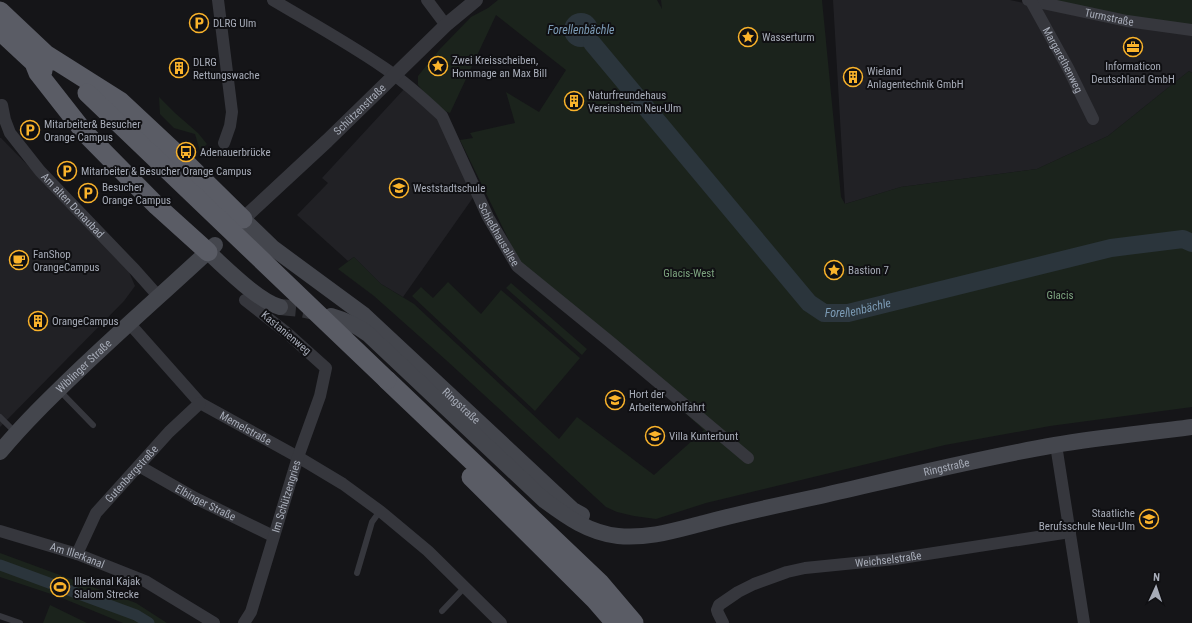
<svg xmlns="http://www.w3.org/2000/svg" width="1192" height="623" font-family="'Roboto Condensed',sans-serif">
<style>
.built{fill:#212125}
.green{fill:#1b231c}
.water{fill:#2b353c}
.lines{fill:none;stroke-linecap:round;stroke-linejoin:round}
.canal{stroke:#2b353c;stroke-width:11}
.river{stroke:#2b353c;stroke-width:18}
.secondary-tunnel{stroke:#323338;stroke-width:16;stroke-dasharray:16 8;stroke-linecap:butt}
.service{stroke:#36373d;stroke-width:6}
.minor{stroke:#36373d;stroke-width:12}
.tertiary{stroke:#36373d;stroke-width:14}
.secondary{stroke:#44464d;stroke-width:16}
.trunk{stroke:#5a5c65;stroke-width:19}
.trunk-bridge{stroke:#5a5c65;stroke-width:19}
.labels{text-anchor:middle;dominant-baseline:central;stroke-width:4;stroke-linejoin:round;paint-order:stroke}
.street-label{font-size:11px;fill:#a7acb8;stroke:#101013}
.poi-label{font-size:11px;fill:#a7acb8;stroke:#101013;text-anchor:start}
.park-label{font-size:11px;fill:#7da47f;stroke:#101013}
.water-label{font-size:12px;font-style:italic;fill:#7c9bb5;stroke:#101013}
</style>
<rect width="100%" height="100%" fill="#151518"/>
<path class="built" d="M833,0H1010L1069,13L1192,35V73L1189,71L1108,136L1037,169L901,187L845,204Z
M406,87L436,111L477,192L403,297L381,284L354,257L348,261L297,215L328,183L322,178Z
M0,138H1L111,250L129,272L135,286L124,301L0,427Z"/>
<path class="green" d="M498,0H657L662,9L661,0H822L841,197L845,204L901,187L1037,169L1108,136L1189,71L1192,73V407L1050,426L945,445L706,503L656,519L634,516L617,512L606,507L446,360L374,296L338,269L354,257L381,284L414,304L559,439L577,417L654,475L704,430L621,356L520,263L460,140L473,138L470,133L515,123L506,92L539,112L566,70L496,15L450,113L437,108L418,85V76L440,49L471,17L488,8Z
M1046,0H1192V26L1134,19Z
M159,97L175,113L198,133L207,144L200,151L195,134L174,128L160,114Z
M448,282L481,314L501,290L580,358L535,411L412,296L421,287L433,298Z
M511,283L587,349L582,355L506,288Z
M0,553L136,603L167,623H123L57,596L0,577Z
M50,605L87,623H43Z"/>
<path class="water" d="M564 30a17 17 0 1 1 34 0a17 17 0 1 1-34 0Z"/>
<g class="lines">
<path class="canal" d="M0,565L136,615L149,623"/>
<path class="river" id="s1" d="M592,43L809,303L824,313H848L1111,248L1183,239L1192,243"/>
<path class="secondary-tunnel" d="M280,307L301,309L319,313"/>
<path class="service" d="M59,390L93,425
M0,417L16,433
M357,573L372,522L380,511
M442,611L464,588
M0,616L20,623"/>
<g class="minor">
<path d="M218,0L232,112L230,126L224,143"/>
<path id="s2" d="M273,0C310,22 348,43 383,67C404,81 424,99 442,116L488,217L517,266L609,341L748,458"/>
<path d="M427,0L442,20L447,24"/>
<path id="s3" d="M1028,0L1127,21L1192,30"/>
<path id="s4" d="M1031,1L1068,68L1093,119"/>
<path id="s5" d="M2,105L5,120L10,133L40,171L135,270L159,297"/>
<path id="s6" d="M129,323L200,403L298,457L343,484L380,511L428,551L501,623"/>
<path d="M1056,445L1084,623"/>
<path id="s7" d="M139,466L195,498L273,536"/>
<path id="s8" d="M0,531L77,554L145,581L214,623"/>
<path id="s9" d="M77,554L96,513L169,432L200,403"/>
<path id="s10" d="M244,623L251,612L298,457L320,396L326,368L287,333L245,300"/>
<path id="s11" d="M723,623L718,613L717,610L719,605L738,592L754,584L787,572L805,568L895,559L1070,532"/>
</g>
<path class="tertiary" id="s12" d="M243,219L327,141L447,24L476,0"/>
<g class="secondary">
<path id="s13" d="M236,225L243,219L273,248L364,315L573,510L582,515"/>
<path d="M208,252C226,268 258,301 280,307"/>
<path id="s14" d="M331,316C345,320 356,325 368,334L544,500C567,517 589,533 618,536C648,539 676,530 704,523C741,513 778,505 816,497C895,479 975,459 1055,445C1101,437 1147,433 1192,427"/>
<path id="s15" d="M0,452C24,423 51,397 78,371C123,328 170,287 215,245"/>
</g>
<path class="trunk" d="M0,11L53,61
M0,31L43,71
M44,53L120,101L180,157L243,219
M34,63L38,73L85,133L157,206L208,252
M387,380L600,583L634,623
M471,477L595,600L615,623"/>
<path class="trunk-bridge" d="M87,93L387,380"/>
</g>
<defs>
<symbol id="parking-ring" viewBox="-11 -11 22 22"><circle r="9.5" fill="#101013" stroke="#fab32b" stroke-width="1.5"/><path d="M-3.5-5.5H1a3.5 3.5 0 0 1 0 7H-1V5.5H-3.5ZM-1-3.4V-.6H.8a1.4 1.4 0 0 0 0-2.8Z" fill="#fab32b"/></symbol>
<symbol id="sight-ring" viewBox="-11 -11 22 22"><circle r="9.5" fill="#101013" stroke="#fab32b" stroke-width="1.5"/><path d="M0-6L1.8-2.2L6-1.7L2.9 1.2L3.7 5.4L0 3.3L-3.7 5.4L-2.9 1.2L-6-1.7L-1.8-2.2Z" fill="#fab32b"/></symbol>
<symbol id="office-ring" viewBox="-11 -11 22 22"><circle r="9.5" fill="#101013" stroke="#fab32b" stroke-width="1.5"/><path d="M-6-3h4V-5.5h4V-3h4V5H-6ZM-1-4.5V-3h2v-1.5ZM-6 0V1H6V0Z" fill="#fab32b"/></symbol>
<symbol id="building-ring" viewBox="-11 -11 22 22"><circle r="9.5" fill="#101013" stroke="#fab32b" stroke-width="1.5"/><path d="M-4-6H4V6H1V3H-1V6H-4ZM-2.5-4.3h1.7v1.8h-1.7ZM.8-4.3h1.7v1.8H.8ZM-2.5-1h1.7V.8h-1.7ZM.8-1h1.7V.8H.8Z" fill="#fab32b"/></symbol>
<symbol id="bus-ring" viewBox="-11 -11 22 22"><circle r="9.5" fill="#101013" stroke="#fab32b" stroke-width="1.5"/><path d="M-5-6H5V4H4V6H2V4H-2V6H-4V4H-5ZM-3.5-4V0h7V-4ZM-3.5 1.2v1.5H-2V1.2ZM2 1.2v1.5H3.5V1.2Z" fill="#fab32b"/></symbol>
<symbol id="school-ring" viewBox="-11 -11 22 22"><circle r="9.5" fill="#101013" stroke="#fab32b" stroke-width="1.5"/><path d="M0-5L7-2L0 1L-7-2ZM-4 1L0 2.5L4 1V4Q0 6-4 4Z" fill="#fab32b"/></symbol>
<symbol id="cafe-ring" viewBox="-11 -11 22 22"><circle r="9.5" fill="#101013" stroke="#fab32b" stroke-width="1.5"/><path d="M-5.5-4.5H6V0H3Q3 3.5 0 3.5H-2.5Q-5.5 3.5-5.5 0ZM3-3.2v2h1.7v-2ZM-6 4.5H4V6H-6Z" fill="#fab32b"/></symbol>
<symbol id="stadium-ring" viewBox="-11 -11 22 22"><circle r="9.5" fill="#101013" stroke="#fab32b" stroke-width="1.5"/><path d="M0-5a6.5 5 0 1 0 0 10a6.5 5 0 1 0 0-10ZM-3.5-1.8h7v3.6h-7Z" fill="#fab32b"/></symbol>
</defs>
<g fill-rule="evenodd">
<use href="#parking-ring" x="188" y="12" width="22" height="22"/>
<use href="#sight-ring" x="737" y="26" width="22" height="22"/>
<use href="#office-ring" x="1122" y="36" width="22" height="22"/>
<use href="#sight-ring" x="427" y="55" width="22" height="22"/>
<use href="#building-ring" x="168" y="57" width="22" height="22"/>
<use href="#building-ring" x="842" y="66" width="22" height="22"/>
<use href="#building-ring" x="563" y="90" width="22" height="22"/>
<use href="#parking-ring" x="19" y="119" width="22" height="22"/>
<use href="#bus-ring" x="175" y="141" width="22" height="22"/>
<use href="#parking-ring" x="56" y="160" width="22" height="22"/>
<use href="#school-ring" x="388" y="177" width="22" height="22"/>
<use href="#parking-ring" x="77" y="182" width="22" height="22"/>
<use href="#cafe-ring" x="8" y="249" width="22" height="22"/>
<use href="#sight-ring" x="823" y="259" width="22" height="22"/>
<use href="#building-ring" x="27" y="310" width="22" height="22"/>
<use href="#school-ring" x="604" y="389" width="22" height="22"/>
<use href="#school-ring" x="644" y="425" width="22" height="22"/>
<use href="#school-ring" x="1138" y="508" width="22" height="22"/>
<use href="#stadium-ring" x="49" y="576" width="22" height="22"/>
</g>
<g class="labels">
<g class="street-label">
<text stroke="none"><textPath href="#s3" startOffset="83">Turmstraße</textPath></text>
<text stroke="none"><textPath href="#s4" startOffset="67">Margarethenweg</textPath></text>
<text stroke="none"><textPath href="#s12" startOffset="160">Schützenstraße</textPath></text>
<text stroke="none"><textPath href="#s5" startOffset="125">Am alten Donaubad</textPath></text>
<text stroke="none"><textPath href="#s2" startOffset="337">Schießhausallee</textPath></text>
<text transform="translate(286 333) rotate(40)">Kastanienweg</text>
<text stroke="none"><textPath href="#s15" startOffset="120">Wiblinger Straße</textPath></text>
<text stroke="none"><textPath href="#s13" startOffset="297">Ringstraße</textPath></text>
<text stroke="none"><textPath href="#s6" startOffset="159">Memelstraße</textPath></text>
<text stroke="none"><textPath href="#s14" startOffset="703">Ringstraße</textPath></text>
<text stroke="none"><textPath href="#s9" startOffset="98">Gutenbergstraße</textPath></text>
<text stroke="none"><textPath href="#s10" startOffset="134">Im Schützengries</textPath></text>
<text stroke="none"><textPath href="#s7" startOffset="76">Elbinger Straße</textPath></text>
<text stroke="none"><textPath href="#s8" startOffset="81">Am Illerkanal</textPath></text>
<text stroke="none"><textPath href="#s11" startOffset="198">Weichselstraße</textPath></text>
</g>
<g class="poi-label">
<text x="213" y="23">DLRG Ulm</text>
<text x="762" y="37">Wasserturm</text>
<text x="452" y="60">Zwei Kreisscheiben,<tspan x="452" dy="13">Hommage an Max Bill</tspan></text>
<text x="193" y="62">DLRG<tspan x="193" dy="13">Rettungswache</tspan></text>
<text x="1133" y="66" text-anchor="middle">Informaticon<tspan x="1133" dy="13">Deutschland GmbH</tspan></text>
<text x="867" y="71">Wieland<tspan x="867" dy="13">Anlagentechnik GmbH</tspan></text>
<text x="588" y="95">Naturfreundehaus<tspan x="588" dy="13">Vereinsheim Neu-Ulm</tspan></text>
<text x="44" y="124">Mitarbeiter&amp; Besucher<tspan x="44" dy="13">Orange Campus</tspan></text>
<text x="200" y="152">Adenauerbrücke</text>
<text x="81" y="171">Mitarbeiter &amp; Besucher Orange Campus</text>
<text x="102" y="187">Besucher<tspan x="102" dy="13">Orange Campus</tspan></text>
<text x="413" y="188">Weststadtschule</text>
<text x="33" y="254">FanShop<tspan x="33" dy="13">OrangeCampus</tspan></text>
<text x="848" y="270">Bastion 7</text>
<text x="52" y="321">OrangeCampus</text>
<text x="629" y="394">Hort der<tspan x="629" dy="13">Arbeiterwohlfahrt</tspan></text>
<text x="669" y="436">Villa Kunterbunt</text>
<text x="1135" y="513" text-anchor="end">Staatliche<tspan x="1135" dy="13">Berufsschule Neu-Ulm</tspan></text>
<text x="74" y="581">Illerkanal Kajak<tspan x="74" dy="13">Slalom Strecke</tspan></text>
</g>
<g class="park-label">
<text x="689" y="273">Glacis-West</text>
<text x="1060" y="295">Glacis</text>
</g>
<g class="water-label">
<text x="581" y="30">Forellenbächle</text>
<text stroke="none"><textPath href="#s1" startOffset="391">Forellenbächle</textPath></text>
</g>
</g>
<g transform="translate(1156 587) rotate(3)" stroke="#101013" stroke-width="3" paint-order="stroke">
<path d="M0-3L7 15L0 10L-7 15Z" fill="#a7acb8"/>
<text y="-6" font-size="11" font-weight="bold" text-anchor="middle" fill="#a7acb8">N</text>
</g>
</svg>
